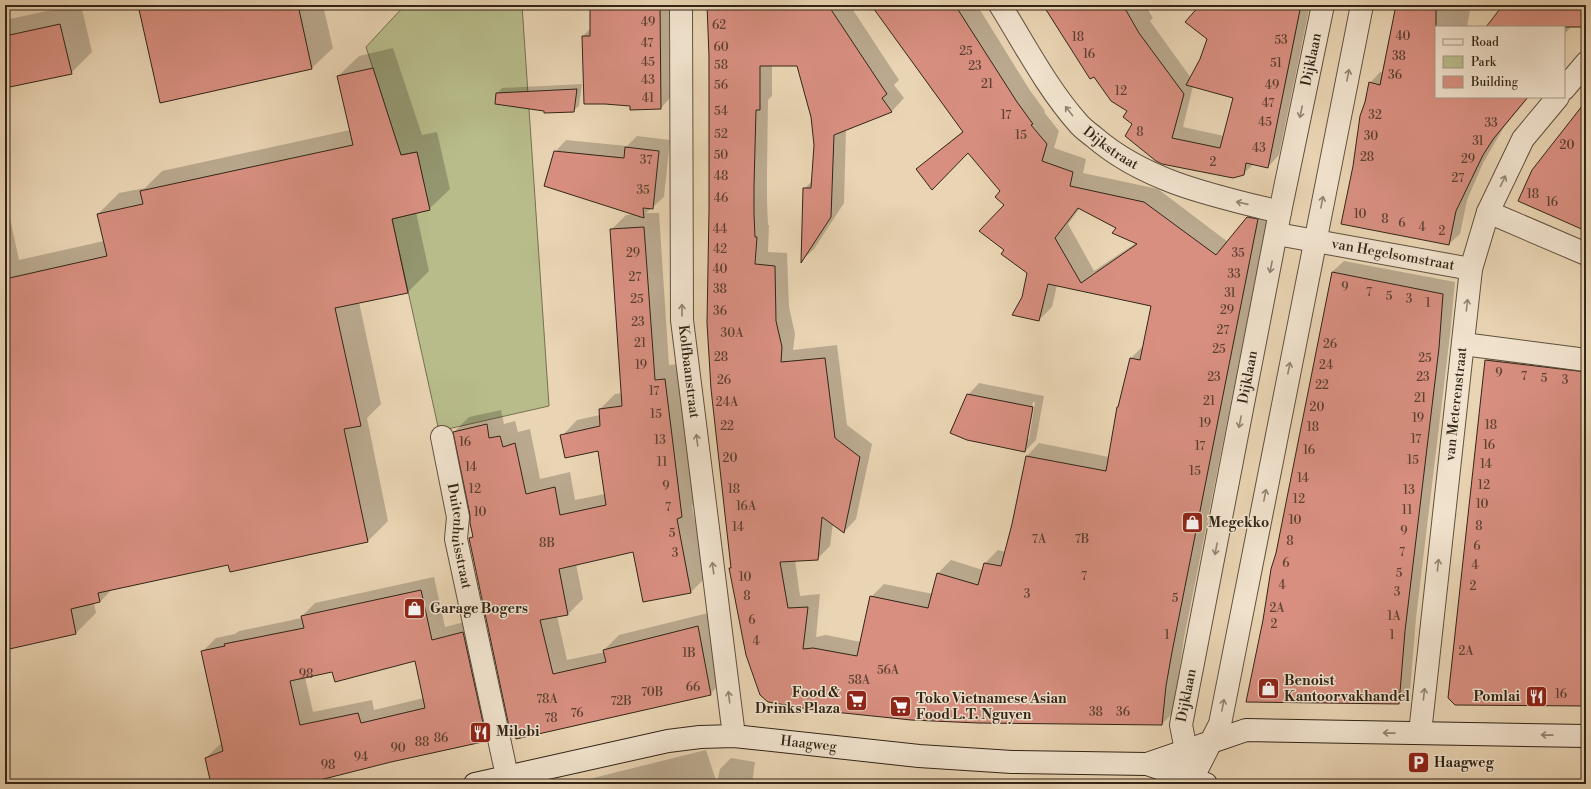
<svg xmlns="http://www.w3.org/2000/svg" width="1591" height="789" font-family="'Libre Bodoni',serif">
<style>
.green{fill:#b8bc8b;stroke:#757051}
.shadow{fill:#0003;fill-rule:evenodd}
.building{fill:#d88f80;stroke:#322517;fill-rule:evenodd}
.lines{fill:none;stroke-linecap:round;stroke-linejoin:round}
.minor-casing{stroke:#60513e;stroke-width:24}
.secondary-casing{stroke:#322517;stroke-width:24}
.minor{stroke:#f1e3ce;stroke-width:22}
.secondary{stroke:#f1e3ce;stroke-width:22}
.oneway{stroke:#928472}
.labels{text-anchor:middle;dominant-baseline:central;stroke-width:3;stroke-linejoin:round;paint-order:stroke}
.number-label{font-size:12px;fill:#5c4031}
.street-label{font-size:14px;fill:#322517;stroke:#f1e3ce}
.poi-label{font-size:14px;font-weight:bold;fill:#322517;stroke:#f1e3ce;text-anchor:start}
</style>
<rect width="100%" height="100%" fill="#e9d4b3"/>
<filter id="stains"><feTurbulence type="fractalNoise" baseFrequency=".005" numOctaves="4"/><feColorMatrix values="0 0 0 0 .2 0 0 0 0 .09 0 0 0 0 .02 0 0 0 .5 -.17"/></filter>
<radialGradient id="worn" r=".72"><stop offset=".6" stop-color="#630" stop-opacity="0"/><stop offset="1" stop-color="#630" stop-opacity=".3"/></radialGradient>
<path class="green" d="M405,5H522L549,406L439,431L392,219L429,210L417,152L401,155L366,47Z"/>
<path class="shadow" d="M75,5H81L92,52L71,73L5,87V20Z
M142,5H323L333,48L312,68Z
M590,5H671V97L661,108L631,105L583,36L591,28Z
M708,5H853L851,7L899,80L894,85L904,98L892,111L846,129L844,203L814,249L802,260L804,189L813,180L815,145L812,117L798,65H772V96L768,100L767,172V201L768,225H769L768,252L787,253L789,307L795,334L793,350L837,345L847,425L872,444L856,519L844,532L833,523L830,546L817,559L795,560L800,596L820,594L816,637L826,635L861,642L871,597L884,584L933,594L938,573L951,560L983,570L985,563L998,550L1006,552L1013,524L1027,456L1039,443L1109,457L1131,358L1144,345L1153,305L1057,285L1052,307L1039,320L1023,297L1029,273L1005,250V205L1002,191L968,152L918,169L931,157L963,131L872,5H977L1029,89L1045,111L1044,112L1059,131L1054,148L1086,159L1083,173L1158,189L1228,242L1247,217L1261,204L1270,207L1184,638L1179,673L1175,711L1162,724L768,701L732,567L710,211ZM1080,208L1117,227L1136,243L1094,271L1068,224Z
M1044,5H1145L1153,18L1150,21L1191,78L1200,59L1208,38L1200,5H1310L1279,155L1268,167L1254,164L1243,174L1133,124L1128,110ZM1193,86L1235,97L1224,136L1183,127Z
M1397,5H1471L1467,27H1436V97H1529L1504,127L1483,163L1467,200L1460,234L1449,244L1366,103L1370,83L1380,72L1384,73Z
M1504,5H1586V11L1585,10L1564,35V27H1487Z
M393,48L422,135L437,132L450,189L429,209L416,212L429,271L408,292L359,302L381,404L367,418L388,521L368,541L229,564L113,588L100,602L94,603L96,613L76,633L5,649V195L19,260L104,241L98,214L119,193L145,188L162,171L350,130L338,76L359,56Z
M582,84L579,106L573,111L545,110L497,93L502,88Z
M637,136L670,140L664,197L646,213H659L669,365L680,364L697,501L692,506L706,577L691,592L644,601L634,551L576,564L583,599L568,614L557,616L567,660L605,652L604,650L619,635L712,612L725,679L710,694L517,737L470,539L473,535L471,514L454,432L469,417L501,410L504,424L515,421L518,432L530,429L540,479L570,472L575,500L605,494L599,450L562,436L577,420L600,415V409L615,394L622,393L611,230L626,215L635,214L555,152L566,140L627,146Z
M1344,261L1455,282L1450,335L1416,618L1410,691L1398,703L1277,554L1332,272Z
M1499,347L1586,358V705L1449,698L1486,360Z
M979,383L1044,396L1036,440L1025,451L968,395ZM1033,402H1035L1029,439H1027Z
M434,577L445,627L476,619L499,727L486,740L390,761L297,784H212L206,758L219,745L223,743L202,652L216,638L235,634L239,631L302,618V616L315,603ZM415,659L424,698L374,710L372,700L313,712L305,677L333,671Z
M706,750L717,783L720,769L731,758L755,762L752,784H569Z"/>
<path class="building" d="M138,5H298L312,69L160,103Z
M590,5H660L661,109L630,110V106L605,104H584L582,36H590Z
M707,5H828L887,94L882,98L892,112L834,135L831,217L801,263L803,188H811L814,145L811,117L797,66H760V110H756L754,186V214L755,237H757L755,264L775,266L776,321L782,347L781,362L825,358L835,438L860,457L844,533L822,517L818,560L780,562L788,608L808,607L803,649L813,648L857,656L870,596L928,608L937,573L978,585L984,563L1001,566L1012,524L1026,456L1106,471L1117,407H1118L1130,358L1140,360L1151,306L1048,284L1039,321L1012,315L1022,297L1027,273L1001,254L1004,250L979,231L1004,205L995,197L1000,191L968,153L932,190L916,169L963,132L871,5H955L1017,102L1033,124L1031,125L1047,144L1042,161L1073,172L1070,186L1144,202L1216,255L1247,217L1258,219L1172,652L1166,686L1162,725L978,723L911,720L815,710L768,702L760,695L746,655L729,568H731L711,389L707,323L709,211V56ZM1078,208L1116,228L1112,233L1137,244L1081,283L1055,238Z
M1043,5H1123L1139,33L1184,94L1172,138L1220,148L1233,98L1186,85L1200,59L1207,39L1185,22L1200,5H1301L1268,168L1246,163L1244,175L1233,178L1162,164L1156,161L1125,136L1132,124L1123,117L1127,111L1111,101L1094,77L1090,79Z
M1396,5H1436V97H1528L1494,138L1483,155L1456,211L1449,245L1341,224L1353,166L1360,116L1365,102L1369,82L1380,85Z
M1503,5H1586V27H1486Z
M60,24L72,74L5,88V36Z
M373,68L401,155L417,152L430,210L392,219L408,293L335,308L361,426L344,429L368,542L230,572L228,565L98,593L100,602L71,609L76,634L5,650V279L107,256L97,214L143,204L140,191L353,145L337,76Z
M577,89L574,112L544,113V111L495,104L496,93Z
M1586,101V231L1518,201L1532,170Z
M625,147L659,151L653,209L643,208L644,218L544,186L554,151L624,158Z
M644,227L655,380L665,379L682,517L677,519L691,593L643,602L633,552L559,569L568,615L540,620L553,674L606,662L603,650L698,626L711,695L516,739L515,735L511,736L469,538L473,537L470,523V515L453,432L487,424L489,438L500,436L503,447L515,443L526,494L555,487L560,515L606,505L598,451L565,458L560,435L600,426L599,409L622,406L610,229Z
M1332,272L1443,294L1439,348L1405,631L1399,704L1246,702L1263,620L1271,569L1276,553Z
M1485,360L1586,372V706L1455,705L1448,698Z
M967,394L1033,407L1025,452L967,440L950,433Z
M421,590L432,640L463,632L487,741L391,762L304,784H211L205,758L223,751L201,651L225,646L224,644L304,628L301,616ZM415,661L425,708L361,723L358,713L300,725L290,681L332,672L335,682Z"/>
<g class="lines">
<defs>
<g id="minor">
<path id="s1" d="M681,5L682,320L734,736"/>
<path id="s2" d="M1000,5C1025,45 1047,88 1078,123C1083,129 1089,133 1094,137C1146,182 1215,196 1280,212"/>
<path d="M1564,89L1586,63"/>
<path d="M1488,212L1586,254"/>
<path id="s3" d="M1277,234L1471,269"/>
<path d="M1463,344L1586,360"/>
<path id="s4" d="M442,437L458,517L456,539L507,776"/>
<path id="s5" d="M1420,733L1471,269L1488,212L1523,139L1558,97"/>
<path id="s6" d="M1190,770L1181,725L1280,212L1323,5"/>
<path d="M1191,784L1192,779L1220,724L1362,5"/>
</g>
<g id="secondary">
<path d="M1147,764L1246,730L1586,736"/>
<path id="s7" d="M475,784L668,741L700,737L734,736L919,756L1012,762L1147,764L1206,784"/>
</g>
</defs>
<use href="#minor" class="minor-casing"/>
<use href="#secondary" class="secondary-casing"/>
<use href="#minor" class="minor"/>
<use href="#secondary" class="secondary"/>
</g>
<defs><path id="oneway-shaft" d="M-6 0H5M1.5-3L5.5 0L1.5 3" fill="none" stroke-width="1.6" stroke-linecap="round" stroke-linejoin="round"/></defs>
<g class="oneway">
<use href="#oneway-shaft" transform="translate(1348 75) rotate(-79)"/>
<use href="#oneway-shaft" transform="translate(1069 111) rotate(-128)"/>
<use href="#oneway-shaft" transform="translate(1301 112) rotate(102)"/>
<use href="#oneway-shaft" transform="translate(1503 181) rotate(-64)"/>
<use href="#oneway-shaft" transform="translate(1322 202) rotate(-79)"/>
<use href="#oneway-shaft" transform="translate(1242 203) rotate(-167)"/>
<use href="#oneway-shaft" transform="translate(1271 267) rotate(101)"/>
<use href="#oneway-shaft" transform="translate(1467 305) rotate(-84)"/>
<use href="#oneway-shaft" transform="translate(682 310) rotate(-90)"/>
<use href="#oneway-shaft" transform="translate(1289 368) rotate(-79)"/>
<use href="#oneway-shaft" transform="translate(1240 422) rotate(101)"/>
<use href="#oneway-shaft" transform="translate(697 440) rotate(-97)"/>
<use href="#oneway-shaft" transform="translate(1265 495) rotate(-79)"/>
<use href="#oneway-shaft" transform="translate(1216 549) rotate(101)"/>
<use href="#oneway-shaft" transform="translate(1438 565) rotate(-84)"/>
<use href="#oneway-shaft" transform="translate(713 568) rotate(-97)"/>
<use href="#oneway-shaft" transform="translate(1424 694) rotate(-84)"/>
<use href="#oneway-shaft" transform="translate(729 697) rotate(-97)"/>
<use href="#oneway-shaft" transform="translate(1223 705) rotate(-79)"/>
<use href="#oneway-shaft" transform="translate(1389 733) rotate(-179)"/>
<use href="#oneway-shaft" transform="translate(1547 735) rotate(-179)"/>
</g>
<defs>
<symbol id="shop-square" viewBox="-11 -11 22 22"><rect x="-9" y="-9" width="18" height="18" rx="4" fill="#8f2418" stroke="#f1e3ce"/><path d="M-5-2.5h2.3a2.7 3.5 0 0 1 5.4 0H5L5.5 6h-11ZM-1.5-2.5h3a1.5 2.3 0 0 0-3 0Z" fill="#fff"/></symbol>
<symbol id="restaurant-square" viewBox="-11 -11 22 22"><rect x="-9" y="-9" width="18" height="18" rx="4" fill="#8f2418" stroke="#f1e3ce"/><path d="M-5-6h1v4h1v-4h1v4h1v-4h1v5L-1.5 .5V6h-2V.5L-5-1ZM5-6V6H3V1.5H1.5Q1.5-4 5-6Z" fill="#fff"/></symbol>
<symbol id="supermarket-square" viewBox="-11 -11 22 22"><rect x="-9" y="-9" width="18" height="18" rx="4" fill="#8f2418" stroke="#f1e3ce"/><path d="M-6-5.5h2.5l.6 2H6L4.5 2H-2.5L-4.4-4H-6ZM-1.5 3.2a1.3 1.3 0 1 0 .1 0ZM3 3.2a1.3 1.3 0 1 0 .1 0Z" fill="#fff"/></symbol>
<symbol id="parking-square" viewBox="-11 -11 22 22"><rect x="-9" y="-9" width="18" height="18" rx="4" fill="#8f2418" stroke="#f1e3ce"/><path d="M-3.5-5.5H1a3.5 3.5 0 0 1 0 7H-1V5.5H-3.5ZM-1-3.4V-.6H.8a1.4 1.4 0 0 0 0-2.8Z" fill="#fff"/></symbol>
</defs>
<g fill-rule="evenodd">
<use href="#shop-square" x="1180" y="510" width="25" height="25"/>
<use href="#shop-square" x="402" y="596" width="25" height="25"/>
<use href="#shop-square" x="1256" y="676" width="25" height="25"/>
<use href="#restaurant-square" x="1524" y="684" width="25" height="25"/>
<use href="#supermarket-square" x="844" y="688" width="25" height="25"/>
<use href="#supermarket-square" x="888" y="694" width="25" height="25"/>
<use href="#restaurant-square" x="468" y="720" width="25" height="25"/>
<use href="#parking-square" x="1406" y="750" width="25" height="25"/>
</g>
<g class="labels">
<g class="number-label">
<text x="648" y="22">49</text>
<text x="719" y="25">62</text>
<text x="1403" y="36">40</text>
<text x="1078" y="37">18</text>
<text x="1281" y="40">53</text>
<text x="647" y="43">47</text>
<text x="721" y="47">60</text>
<text x="966" y="51">25</text>
<text x="1089" y="54">16</text>
<text x="1399" y="56">38</text>
<text x="648" y="62">45</text>
<text x="1276" y="63">51</text>
<text x="721" y="65">58</text>
<text x="975" y="66">23</text>
<text x="1395" y="75">36</text>
<text x="648" y="80">43</text>
<text x="987" y="84">21</text>
<text x="721" y="85">56</text>
<text x="1272" y="85">49</text>
<text x="1121" y="91">12</text>
<text x="648" y="98">41</text>
<text x="1268" y="103">47</text>
<text x="721" y="111">54</text>
<text x="1006" y="115">17</text>
<text x="1375" y="115">32</text>
<text x="1265" y="122">45</text>
<text x="1491" y="123">33</text>
<text x="1140" y="132">8</text>
<text x="721" y="134">52</text>
<text x="1021" y="135">15</text>
<text x="1371" y="136">30</text>
<text x="1478" y="141">31</text>
<text x="1567" y="145">20</text>
<text x="1259" y="148">43</text>
<text x="721" y="155">50</text>
<text x="1367" y="157">28</text>
<text x="1468" y="159">29</text>
<text x="646" y="160">37</text>
<text x="1213" y="162">2</text>
<text x="721" y="176">48</text>
<text x="1458" y="178">27</text>
<text x="643" y="190">35</text>
<text x="1533" y="194">18</text>
<text x="721" y="198">46</text>
<text x="1552" y="202">16</text>
<text x="1360" y="214">10</text>
<text x="1385" y="219">8</text>
<text x="1402" y="223">6</text>
<text x="1422" y="227">4</text>
<text x="720" y="229">44</text>
<text x="1442" y="231">2</text>
<text x="720" y="249">42</text>
<text x="633" y="253">29</text>
<text x="1238" y="253">35</text>
<text x="720" y="269">40</text>
<text x="1234" y="274">33</text>
<text x="635" y="277">27</text>
<text x="1345" y="287">9</text>
<text x="720" y="289">38</text>
<text x="1369" y="292">7</text>
<text x="1230" y="293">31</text>
<text x="1389" y="296">5</text>
<text x="637" y="299">25</text>
<text x="1409" y="299">3</text>
<text x="1428" y="303">1</text>
<text x="1227" y="310">29</text>
<text x="720" y="311">36</text>
<text x="638" y="322">23</text>
<text x="1223" y="330">27</text>
<text x="732" y="333">30A</text>
<text x="640" y="343">21</text>
<text x="1330" y="344">26</text>
<text x="1219" y="349">25</text>
<text x="721" y="357">28</text>
<text x="1425" y="358">25</text>
<text x="641" y="365">19</text>
<text x="1326" y="365">24</text>
<text x="1499" y="373">9</text>
<text x="1524" y="376">7</text>
<text x="1214" y="377">23</text>
<text x="1423" y="377">23</text>
<text x="1544" y="378">5</text>
<text x="724" y="380">26</text>
<text x="1565" y="380">3</text>
<text x="1322" y="385">22</text>
<text x="654" y="391">17</text>
<text x="1420" y="398">21</text>
<text x="1209" y="401">21</text>
<text x="727" y="402">24A</text>
<text x="1317" y="407">20</text>
<text x="656" y="414">15</text>
<text x="1418" y="418">19</text>
<text x="1205" y="423">19</text>
<text x="1491" y="425">18</text>
<text x="727" y="426">22</text>
<text x="1313" y="427">18</text>
<text x="1416" y="439">17</text>
<text x="660" y="440">13</text>
<text x="465" y="442">16</text>
<text x="1489" y="445">16</text>
<text x="1200" y="446">17</text>
<text x="1309" y="450">16</text>
<text x="730" y="458">20</text>
<text x="1413" y="460">15</text>
<text x="662" y="462">11</text>
<text x="1486" y="464">14</text>
<text x="471" y="467">14</text>
<text x="1195" y="471">15</text>
<text x="1303" y="478">14</text>
<text x="1484" y="485">12</text>
<text x="666" y="486">9</text>
<text x="475" y="489">12</text>
<text x="734" y="489">18</text>
<text x="1409" y="490">13</text>
<text x="1299" y="499">12</text>
<text x="1482" y="504">10</text>
<text x="746" y="506">16A</text>
<text x="668" y="507">7</text>
<text x="1407" y="510">11</text>
<text x="480" y="512">10</text>
<text x="1295" y="520">10</text>
<text x="1479" y="526">8</text>
<text x="738" y="527">14</text>
<text x="1404" y="531">9</text>
<text x="672" y="533">5</text>
<text x="1039" y="539">7A</text>
<text x="1082" y="539">7B</text>
<text x="1290" y="541">8</text>
<text x="547" y="543">8B</text>
<text x="1477" y="546">6</text>
<text x="1402" y="552">7</text>
<text x="675" y="553">3</text>
<text x="1286" y="563">6</text>
<text x="1475" y="565">4</text>
<text x="1399" y="573">5</text>
<text x="1084" y="576">7</text>
<text x="745" y="577">10</text>
<text x="1282" y="585">4</text>
<text x="1473" y="586">2</text>
<text x="1397" y="592">3</text>
<text x="1027" y="594">3</text>
<text x="747" y="596">8</text>
<text x="1175" y="598">5</text>
<text x="1277" y="608">2A</text>
<text x="1394" y="616">1A</text>
<text x="752" y="620">6</text>
<text x="1274" y="624">2</text>
<text x="1167" y="635">1</text>
<text x="1392" y="635">1</text>
<text x="756" y="641">4</text>
<text x="1466" y="651">2A</text>
<text x="689" y="653">1B</text>
<text x="888" y="670">56A</text>
<text x="306" y="674">98</text>
<text x="859" y="680">58A</text>
<text x="693" y="687">66</text>
<text x="652" y="692">70B</text>
<text x="1561" y="694">16</text>
<text x="547" y="699">78A</text>
<text x="621" y="701">72B</text>
<text x="1096" y="712">38</text>
<text x="1123" y="712">36</text>
<text x="577" y="713">76</text>
<text x="551" y="718">78</text>
<text x="441" y="738">86</text>
<text x="422" y="742">88</text>
<text x="398" y="748">90</text>
<text x="361" y="757">94</text>
<text x="328" y="765">98</text>
</g>
<g class="street-label">
<text stroke="none"><textPath href="#s6" startOffset="724">Dijklaan</textPath></text>
<text stroke="none"><textPath href="#s2" startOffset="183">Dijkstraat</textPath></text>
<text stroke="none"><textPath href="#s3" startOffset="118">van Hegelsomstraat</textPath></text>
<text stroke="none"><textPath href="#s1" startOffset="367">Kolfbaanstraat</textPath></text>
<text stroke="none"><textPath href="#s6" startOffset="400">Dijklaan</textPath></text>
<text stroke="none"><textPath href="#s5" startOffset="331">van Meterenstraat</textPath></text>
<text stroke="none"><textPath href="#s4" startOffset="101">Duitenhuisstraat</textPath></text>
<text stroke="none"><textPath href="#s6" startOffset="76">Dijklaan</textPath></text>
<text stroke="none"><textPath href="#s7" startOffset="339">Haagweg</textPath></text>
</g>
<g class="poi-label">
<text x="1208" y="523">Megekko</text>
<text x="430" y="609">Garage Bogers</text>
<text x="1284" y="681">Benoist<tspan x="1284" dy="16">Kantoorvakhandel</tspan></text>
<text x="840" y="693" text-anchor="end">Food &amp;<tspan x="840" dy="16">Drinks Plaza</tspan></text>
<text x="1520" y="697" text-anchor="end">Pomlai</text>
<text x="916" y="699">Toko Vietnamese Asian<tspan x="916" dy="16">Food L.T. Nguyen</tspan></text>
<text x="496" y="732">Milobi</text>
<text x="1434" y="763">Haagweg</text>
</g>
</g>
<rect width="1591" height="789" fill="none" stroke="#e9d4b3" stroke-width="20"/>
<rect x="6" y="6" width="1579" height="777" fill="none" stroke="#322517" stroke-width="2"/>
<rect x="10" y="10" width="1571" height="769" fill="none" stroke="#322517"/>
<rect x="1435" y="26" width="130" height="72" fill="#f1e3ce" stroke="#a59785"/>
<rect x="1443" y="39" width="20" height="6" fill="#f1e3ce" stroke="#a59785"/>
<text x="1471" y="46" font-size="12" fill="#322517">Road</text>
<rect x="1443" y="56" width="20" height="12" fill="#b8bc8b" stroke="#a59785"/>
<text x="1471" y="66" font-size="12" fill="#322517">Park</text>
<rect x="1443" y="76" width="20" height="12" fill="#d88f80" stroke="#a59785"/>
<text x="1471" y="86" font-size="12" fill="#322517">Building</text>
<rect width="100%" height="100%" filter="url(#stains)"/>
<rect width="100%" height="100%" fill="url(#worn)"/>
</svg>
